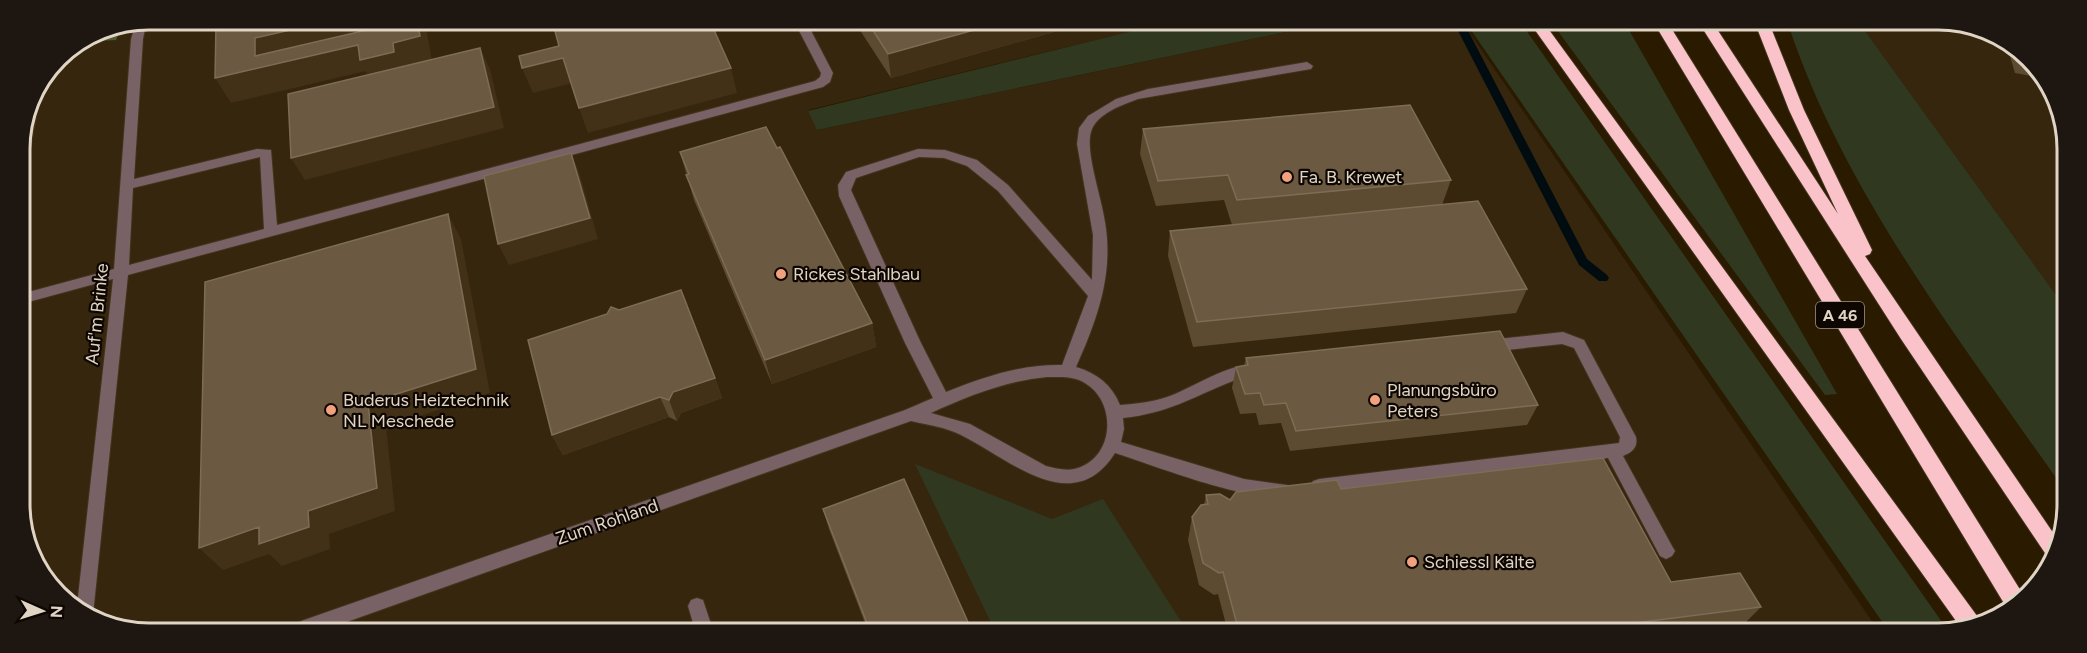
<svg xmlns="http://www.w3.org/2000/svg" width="2087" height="653" font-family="Figtree,sans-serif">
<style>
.built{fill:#36260d}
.green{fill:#303920}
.forest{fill:#4d5c34}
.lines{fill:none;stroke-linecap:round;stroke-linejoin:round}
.stream{fill:#000c10;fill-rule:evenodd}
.minor-casing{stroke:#43341c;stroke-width:2}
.highway-casing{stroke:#43341c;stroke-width:2}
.minor{fill:#786265;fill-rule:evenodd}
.highway{fill:#fac3ca;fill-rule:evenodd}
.wall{fill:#5d4b31}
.shaded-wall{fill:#433117}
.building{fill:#6b5a41;stroke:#7d6d56;stroke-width:1.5}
.poi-dot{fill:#f2a17e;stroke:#0d0601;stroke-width:2}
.labels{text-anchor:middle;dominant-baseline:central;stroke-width:4.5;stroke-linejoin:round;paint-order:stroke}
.shield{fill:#0d0601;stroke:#a1968a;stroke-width:1.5}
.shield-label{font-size:16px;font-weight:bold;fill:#e0d4c5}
.poi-label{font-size:18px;fill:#e0d4c5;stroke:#0d0601;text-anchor:start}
.street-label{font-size:18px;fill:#e0d4c5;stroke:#0d0601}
.rim{fill:none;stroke:#e0d4c5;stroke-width:3}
</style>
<rect width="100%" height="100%" fill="#2a1a00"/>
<path class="built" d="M149,20L1129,22L1136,30L808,110L818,130L1333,22L1463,23L1880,633L115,629L52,590L22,529L20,140L29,99L58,57L100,29Z
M1860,24H1972L2035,63L2065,124L2064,306Z"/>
<path class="green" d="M1129,22H1333L817,130L808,111L1136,30Z
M1466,23H1521L1949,632L1890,633Z
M1552,23H1625L1837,394L1825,395Z
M1788,24H1860L2064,306L2063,488C1961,341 1845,195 1788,24Z
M915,464L1052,519L1103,499L1187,631H995Z"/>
<path class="forest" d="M123,25L116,40L80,42L100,29Z"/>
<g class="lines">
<path class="stream" d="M1454,23H1464L1587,259L1607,275L1609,278L1607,281H1599L1579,265Z"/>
<defs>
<path id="minor" d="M147,20L143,39L134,179L257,149L271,150L277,225L815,81L820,77L821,73L794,21H806L833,73L830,82L823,87L128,275L93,615L77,606L113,279L21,304V294L114,269L131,39L136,22ZM260,157L264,229L129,265L133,188Z
M1307,62L1313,66L1311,69L1138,99C1122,105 1096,114 1091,132C1085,152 1102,199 1105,222C1114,274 1097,320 1076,367C1097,373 1112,385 1120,405C1136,404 1152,402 1167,397C1191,389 1236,358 1260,366L1263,370L1260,374C1252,377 1242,378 1233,381C1192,397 1170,413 1123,418L1124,429L1121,442L1244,479L1287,485L1289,490L1287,495C1257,506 1150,464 1115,453C1073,520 1008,458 961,435C945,427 928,425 911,421L327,629H295L297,623L304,620L905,410L933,398L905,343L839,196L838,185L846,172L918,149L945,150L977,160L1008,185L1092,280L1093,235L1077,144L1079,128L1088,116L1116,99L1148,89ZM919,157L944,158L967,166L998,191L1088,296L1062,365C1021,364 984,377 946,392L921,343L851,190L856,178ZM1047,377C1057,377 1069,376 1079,380C1118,396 1117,459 1074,469C1065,471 1055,468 1046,466L970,424L931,413C969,396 1005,381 1047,377Z
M1563,332L1584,340L1636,437C1638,447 1633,452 1623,456L1672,546L1675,551L1672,556L1666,559L1660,556L1608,458L1319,493L1313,491L1311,486L1313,481L1319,479L1619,443L1620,437L1574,348L1562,344L1488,352L1483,350L1480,346L1483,342L1488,340Z
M697,598L703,600L713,630H695L688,606L691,600Z"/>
<path id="highway" d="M1530,23H1544L1980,620L1961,628Z
M1654,23H1668L2024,596L2017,607L2008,610Z
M1699,23H1713L1838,214L1789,110L1755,23H1769L1804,110L1872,250L1870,254L1865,256L2060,543L2049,559L1901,339Z"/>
</defs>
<use href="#minor" class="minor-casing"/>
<use href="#highway" class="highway-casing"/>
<use href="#minor" class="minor"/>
<use href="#highway" class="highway"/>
</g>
<path class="wall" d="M854,21L1089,22L891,78Z
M2007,46L2035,63L2043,78L2015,73Z
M1143,129L1451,180L1442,205L1527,289L1516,313L1193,347L1168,256L1170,231L1232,225L1224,200L1156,206L1140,154Z
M777,148L872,323L876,347L772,384L694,200L680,152Z
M1246,358L1538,405L1527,425L1290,451L1281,423L1259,425L1256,413L1240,414L1232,388L1236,367L1244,366Z
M715,378L722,398L681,413L677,421L669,417L563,455L552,435Z
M1341,489L1671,582L1761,607L1740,628L1703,633L1228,632L1218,594L1214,595L1199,585L1188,540L1192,517L1204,505L1206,495L1230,500Z
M823,509L972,631H868L829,529Z"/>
<path class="shaded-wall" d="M330,20H370L377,33L358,45L393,43L417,20H421L427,33L432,61L373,85L366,71L231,103L215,78L255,56V38Z
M1003,22H1089L891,78L888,54Z
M480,48L490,69L504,128L305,180L291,158Z
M563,58L573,83L533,93L522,68Z
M731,68L737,93L588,133L579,108Z
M42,80L43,82L20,215V141L29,99Z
M571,153L580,175L598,239L509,265L498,244Z
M448,214L461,239L490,393L386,427L395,511L329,534L330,549L282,566L269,554L223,570L199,548L308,511L368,403Z
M872,323L876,347L772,384L765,360Z
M715,378L722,398L681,413L677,421L669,400L673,392Z
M660,397L669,417L563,455L552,435Z"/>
<path class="building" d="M240,20H330V21L255,38V56L367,30L366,20H417L420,36L393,43L394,52L360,60L358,45L215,78L216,25Z
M552,20L710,21L731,68L579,108L563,58L522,68L519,56L559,46Z
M867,21L1003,22L888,54Z
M480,48L494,107L291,158L288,94Z
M1410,105L1451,180L1237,200L1228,175L1158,181L1143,129Z
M766,127L777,148L780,147L872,323L765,360L686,175L689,174L680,152Z
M571,153L590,218L498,244L484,176Z
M1478,201L1527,289L1197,322L1170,231Z
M448,214L476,369L368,403L377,488L308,511L309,527L259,544V527L199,548L205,282Z
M681,290L715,378L673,392L669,400L660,397L552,435L528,340L607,314L611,307L619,310Z
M1500,331L1538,405L1296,431L1286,403L1264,405L1260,393L1245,394L1236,367L1248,365L1246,358Z
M1603,458L1671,582L1740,573L1761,607L1564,632H1239L1223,572L1219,573L1203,563L1192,517L1201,505L1208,504L1206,495L1220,494L1230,500L1236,492L1337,480L1341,489Z
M904,479L972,631H870L823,509Z"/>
<g class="poi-dot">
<circle cx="1287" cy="177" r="6"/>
<circle cx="781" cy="274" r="6"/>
<circle cx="1375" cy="400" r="6"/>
<circle cx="331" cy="410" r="6"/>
<circle cx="1412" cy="562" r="6"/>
</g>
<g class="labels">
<rect class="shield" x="1816" y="302" width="48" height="26" rx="4.5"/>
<g class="shield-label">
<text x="1840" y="315">A 46</text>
</g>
<g class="poi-label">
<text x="1299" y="177">Fa. B. Krewet</text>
<text x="793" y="274">Rickes Stahlbau</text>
<text x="1387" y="390">Planungsbüro<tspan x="1387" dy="21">Peters</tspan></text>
<text x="343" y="400">Buderus Heiztechnik<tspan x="343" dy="21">NL Meschede</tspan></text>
<text x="1424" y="562">Schiessl Kälte</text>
</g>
<g class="street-label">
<text transform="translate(97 314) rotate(-84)">Auf'm Brinke</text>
<text transform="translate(607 522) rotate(-19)">Zum Rohland</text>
</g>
</g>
<path d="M0 0H2087V653H0ZM149 30H1938A119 119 0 0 1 2057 149V504A119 119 0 0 1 1938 623H149A119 119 0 0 1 30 504V149A119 119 0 0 1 149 30Z" fill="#1e1611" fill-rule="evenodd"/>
<path class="rim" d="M149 30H1938A119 119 0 0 1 2057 149V504A119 119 0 0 1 1938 623H149A119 119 0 0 1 30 504V149A119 119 0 0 1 149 30Z"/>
<g transform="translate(42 611) rotate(93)" stroke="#0d0601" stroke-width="4.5" paint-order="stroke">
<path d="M0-4.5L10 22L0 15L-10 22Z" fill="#e0d4c5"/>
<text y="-9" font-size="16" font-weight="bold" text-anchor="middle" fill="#e0d4c5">N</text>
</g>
</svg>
